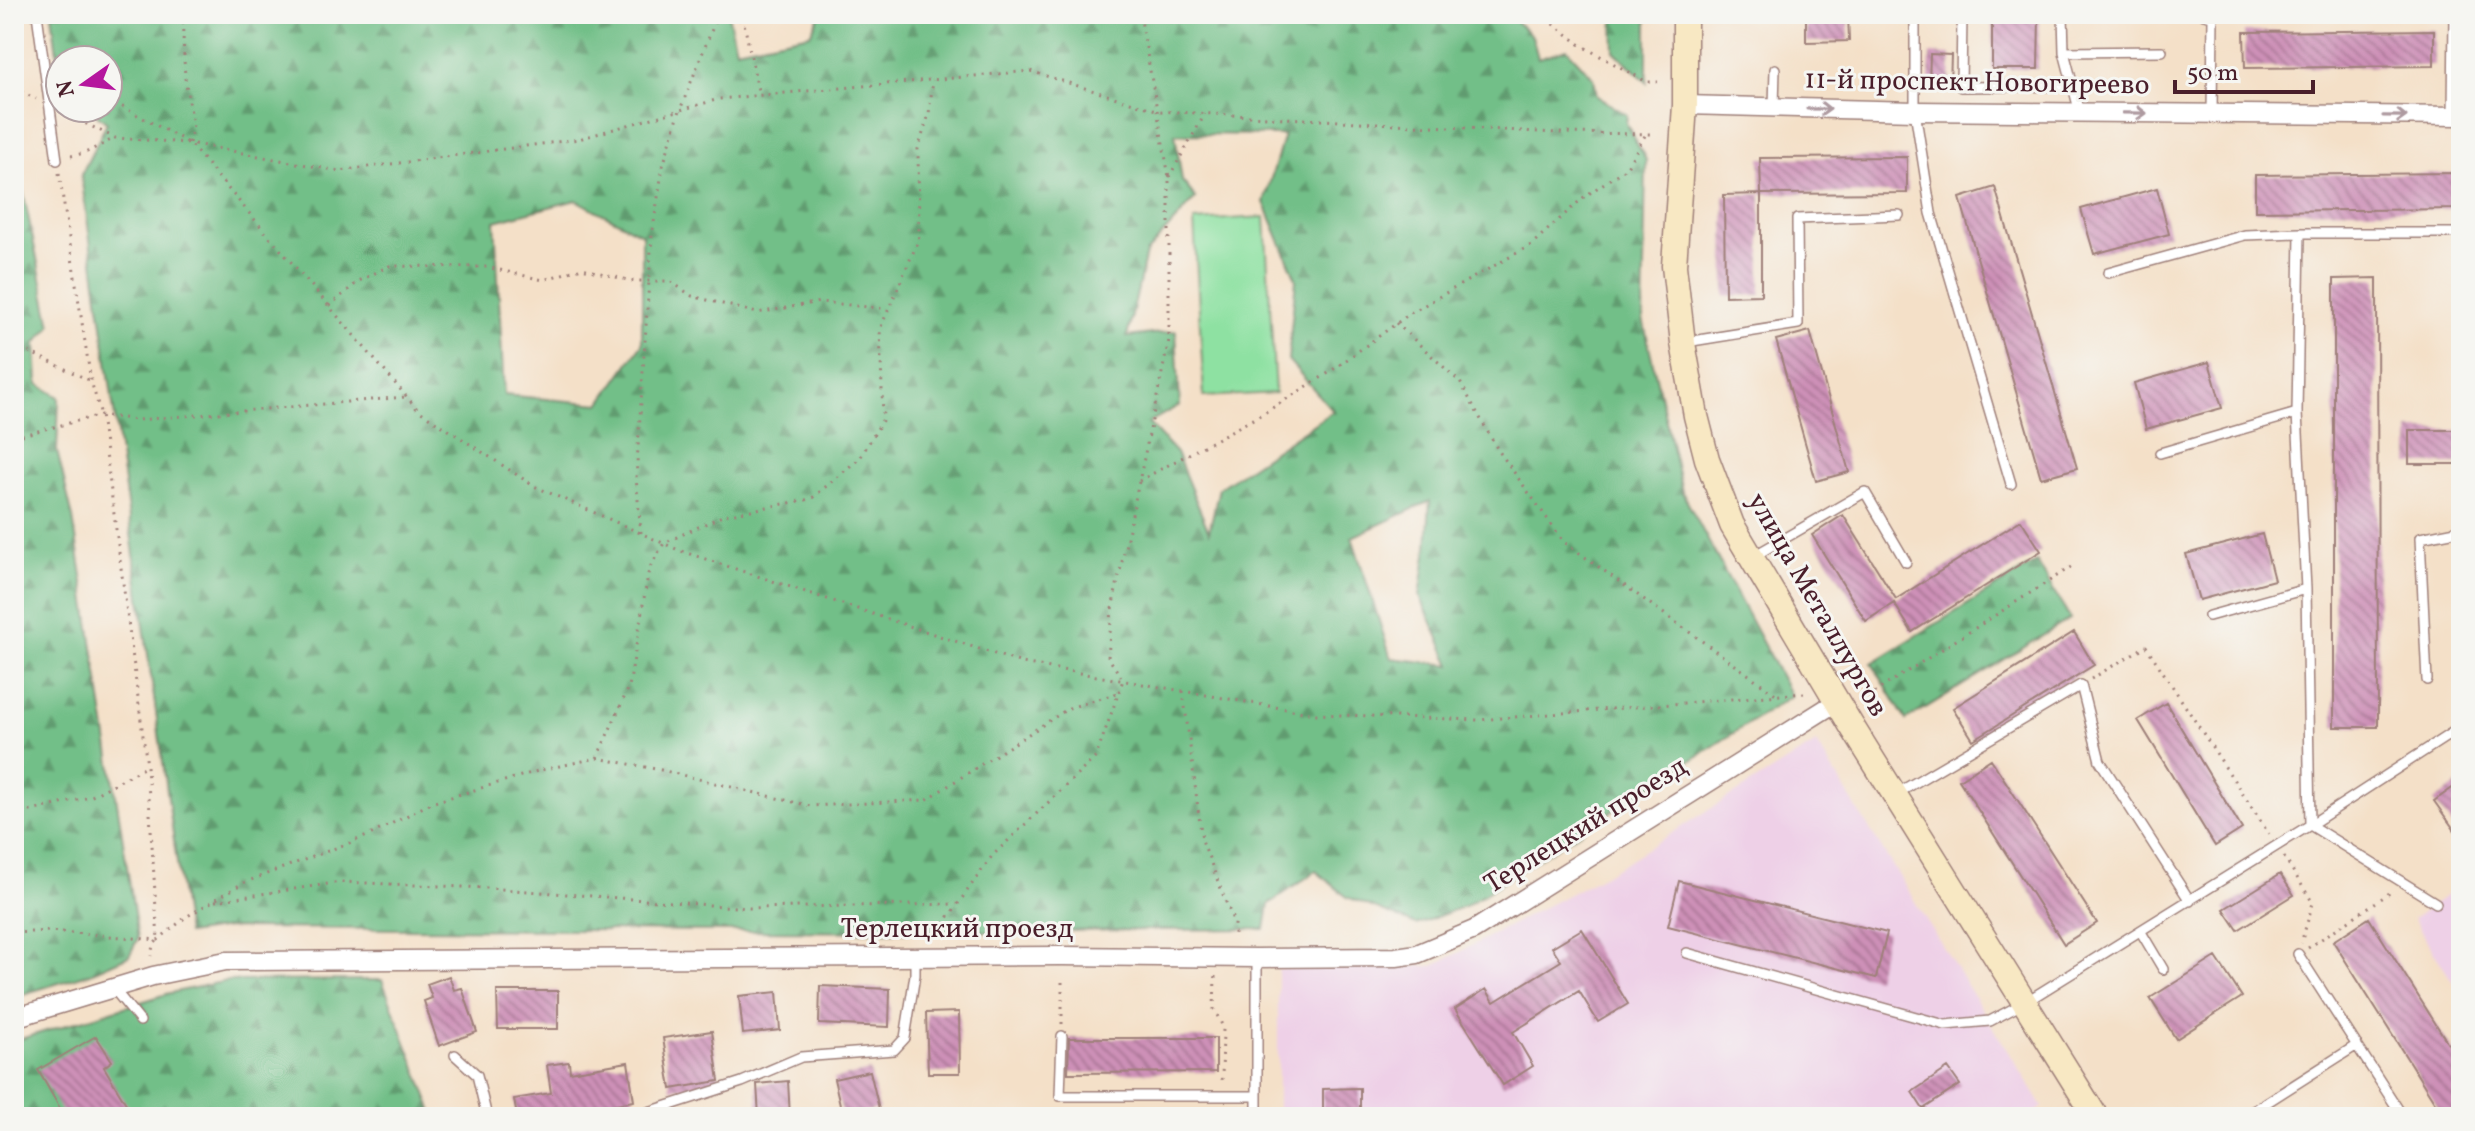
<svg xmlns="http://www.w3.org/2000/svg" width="2475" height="1131" font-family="Vollkorn,serif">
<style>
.built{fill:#eed0e7}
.forest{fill:url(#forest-firs);stroke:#5e6f5a;stroke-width:2;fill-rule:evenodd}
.pitch{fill:#8ee1a2;stroke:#6c8066;stroke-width:2}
.building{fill:url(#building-back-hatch)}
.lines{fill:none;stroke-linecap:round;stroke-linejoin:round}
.lane-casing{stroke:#9f807a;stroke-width:12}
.street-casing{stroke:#9f807a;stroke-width:21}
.secondary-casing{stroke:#9f807a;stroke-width:27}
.path{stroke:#9f807a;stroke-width:3;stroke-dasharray:2 6;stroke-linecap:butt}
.lane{stroke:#fff;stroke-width:9}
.street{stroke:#fff;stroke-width:18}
.secondary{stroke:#f8e8c3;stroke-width:24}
.oneway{stroke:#ae9aa0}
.labels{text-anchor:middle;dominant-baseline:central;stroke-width:6;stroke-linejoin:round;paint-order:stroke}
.street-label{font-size:28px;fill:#4a1f2b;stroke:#f6f6f2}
</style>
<defs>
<pattern id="forest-firs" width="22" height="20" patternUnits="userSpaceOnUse" patternTransform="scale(2)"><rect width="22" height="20" fill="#72bf88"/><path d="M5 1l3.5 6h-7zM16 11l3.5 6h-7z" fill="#609b6f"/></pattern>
<pattern id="building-back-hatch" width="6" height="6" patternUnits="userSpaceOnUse" patternTransform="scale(2)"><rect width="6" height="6" fill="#cd90b7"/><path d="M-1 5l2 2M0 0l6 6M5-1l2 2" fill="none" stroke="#a87595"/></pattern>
</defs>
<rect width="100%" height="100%" fill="#f6f6f2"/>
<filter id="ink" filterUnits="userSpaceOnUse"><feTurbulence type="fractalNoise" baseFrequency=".0125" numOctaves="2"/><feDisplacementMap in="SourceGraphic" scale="16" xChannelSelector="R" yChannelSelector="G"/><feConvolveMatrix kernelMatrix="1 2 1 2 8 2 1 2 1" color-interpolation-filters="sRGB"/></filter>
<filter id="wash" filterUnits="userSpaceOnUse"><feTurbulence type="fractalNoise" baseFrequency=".006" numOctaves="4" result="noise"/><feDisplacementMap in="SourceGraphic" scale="32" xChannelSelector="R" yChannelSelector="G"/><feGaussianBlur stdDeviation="1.8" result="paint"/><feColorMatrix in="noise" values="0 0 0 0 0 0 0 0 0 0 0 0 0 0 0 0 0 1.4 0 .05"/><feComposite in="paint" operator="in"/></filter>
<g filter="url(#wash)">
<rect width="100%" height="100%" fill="#f4e0c8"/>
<path class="built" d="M1816,743L2043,1107L2029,1117H1278V969L1433,966L1605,875Z
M2461,885V995L2413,919Z"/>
<path class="forest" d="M52,14H728L736,49L810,34L820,14H1508L1532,36L1538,58L1567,49L1594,78L1597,96L1627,115L1626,123L1646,160L1643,319L1682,492L1791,696L1467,905L1416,925L1347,897L1316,871L1269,904L1265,929L938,932L227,928L187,934L81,175L107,123L89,108H108V60H60V77ZM1175,134L1284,135L1264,202L1296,279L1288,360L1333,411L1219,488L1209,532L1176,453L1148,423L1180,405L1176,331L1127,337L1146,253L1196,198L1182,181ZM576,200L642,234V344L600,404L504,395L495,221ZM1430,501L1427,548L1420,596L1451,665L1391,658L1352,537Z
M1613,14H1647V82L1614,51Z
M14,132L19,172L51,326L36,343L38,384L59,397L57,451L73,518L138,938L129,956L88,974L14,997Z
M2037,562L2070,619L1906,720L1872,663Z
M382,980L435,1117H14V1041L170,993L227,981Z"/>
<path class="pitch" d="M1187,14H1273L1271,30L1187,18Z
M1265,217L1275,393L1204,397L1194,221Z"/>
<g id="blocks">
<path class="building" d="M1806,14H1848L1849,41L1806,42Z
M1992,14H2039L2038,69H1992Z
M2434,30V66L2245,68L2244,32Z
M1930,54L1951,55L1950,85L1929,84Z
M1907,157V193L1761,194L1760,158Z
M2461,173V209L2255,211V175Z
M1995,187L2077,468L2041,478L1960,198Z
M2157,188L2169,234L2094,254L2081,209Z
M1761,194V295L1725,296L1724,195Z
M2377,278L2378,727H2334V279Z
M1810,331L1849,472L1816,481L1776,340Z
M2209,362L2222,408L2146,429L2134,383Z
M2409,430H2461V464H2409Z
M1843,515L1896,599L2021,520L2041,551L1912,632L1894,603L1866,621L1812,535Z
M2262,534L2274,580L2199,600L2186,554Z
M2074,632L2094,665L1973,740L1953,708Z
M2166,703L2242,829L2215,846L2138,720Z
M1991,759L2097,923L2064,944L1959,780Z
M2461,782V839L2434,801Z
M2280,874L2294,895L2238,930L2224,909Z
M1679,881L1887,933L1876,978L1668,926Z
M2369,918L2461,1064V1117H2444L2333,941Z
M1582,929L1628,1004L1598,1022L1579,991L1513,1032L1533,1066L1503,1085L1455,1009L1486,989L1494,1002L1561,961L1552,947Z
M2216,957L2242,997L2176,1039L2150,998Z
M449,976L454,990L462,988L477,1032L439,1046L424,1001L432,998L427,984Z
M820,986L890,989L889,1027L819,1024Z
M497,991H558V1029H498Z
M777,992L780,1030L743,1034L739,996Z
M959,1012L960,1073H928L926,1013Z
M712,1031L719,1081L671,1089L663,1038Z
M96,1036L112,1061L104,1067L134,1117H65L38,1070Z
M1069,1038H1216V1072L1068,1073Z
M569,1062L570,1072L628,1062L634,1101L576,1111L577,1117H517L514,1099L551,1093L547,1065Z
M1948,1068L1960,1085L1923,1109L1912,1092Z
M870,1071L879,1109L843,1117L834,1079Z
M788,1081L790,1117H759L757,1084Z
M1360,1088V1117H1323V1089Z"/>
</g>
</g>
<g filter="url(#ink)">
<use href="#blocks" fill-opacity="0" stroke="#9f807a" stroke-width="2"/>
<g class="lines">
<defs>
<path id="lane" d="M37,14L57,160
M1915,14V111L1931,213L2011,484
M1962,14L1961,87L2073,86
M2063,14L2064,52L2162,51
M2204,14L2213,16L2212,114
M2064,52L2080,113
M1774,107L1775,69
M2453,116L2454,14
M2108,273L2245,235L2300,233
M1686,342L1798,324L1797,219L1899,215
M2160,453L2297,413
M1752,557L1865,492L1906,562
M2209,616L2306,589
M2427,680L2420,538L2461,530
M1896,794L2081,685L2100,761L2190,901
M2436,903L2310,825L2461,727
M2141,932L2163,969
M1687,953L1945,1025L1990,1021L2024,1003L2310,825L2306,589L2297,413L2300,233H2461
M2298,954L2403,1117
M113,988L140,1021
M1062,1036L1060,1096H1257
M455,1055L477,1075L487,1117
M633,1117L742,1082L801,1057L894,1050L905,1038L915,975V957
M1257,1117V958
M2244,1117L2357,1045"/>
<path id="street" d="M1685,105L1915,111L2461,116
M14,1018L153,976L226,961L1062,956L1257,958L1396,957L1417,954L1474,930L1838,701"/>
<path id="secondary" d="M1685,14V105L1674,266L1683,343L1696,416L1707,459L1732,525L1851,725L2096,1117"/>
</defs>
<use href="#lane" class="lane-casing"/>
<use href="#street" class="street-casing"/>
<use href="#secondary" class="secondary-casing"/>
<path class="path" d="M182,14L185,78L193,125L189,143
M733,14L744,23L759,95
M1541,14L1582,46L1647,82H1658
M14,88L36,99
M108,99L189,143L418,410L534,486L681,551L1022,663L1315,714L1478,720L1804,693
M64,113L115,138L189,143L339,171L579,139L719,99L1030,71L1159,111L1557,133L1655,134
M71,156L85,153L115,138
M59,173L91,381L101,415L147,766L158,940L153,945L151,956
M1169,177L1205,114
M329,306L359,281L389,266L487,267L543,280L582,268L631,281H670L692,296L757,313L820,302L887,309
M1396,323L1460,382L1498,450L1564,542L1777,695
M14,345L91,381
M14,437L101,415L137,420L406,397
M1139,481L1264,413L1327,374L1412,312L1531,245L1584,197L1626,168L1646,134
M641,533L636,478L652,235L663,166L680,110L718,14
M2091,679L2146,646L2269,834
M1183,691L1202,840L1234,923V938
M1867,697L2071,567
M597,758L661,770L810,806L926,800L1069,708L1118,693
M14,815L90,797L147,766
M2284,857L2313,903L2301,943
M215,901L341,882L488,888L749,908L957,904
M14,933L49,931L158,940L186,917L243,883L370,835L431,803L541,770L597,758L629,687L649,569L664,543L724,515L811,499L860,458L883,419L880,329L919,239L918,149L929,114L933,80
M938,938V932L992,856L1096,757L1123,680L1108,657L1112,609L1169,340V177L1140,14
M2308,948L2391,892
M1215,976L1214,1009L1223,1027L1222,1082
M1062,1024V976"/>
<use href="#lane" class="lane"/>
<use href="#street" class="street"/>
<use href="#secondary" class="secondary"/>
</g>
<defs><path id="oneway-shaft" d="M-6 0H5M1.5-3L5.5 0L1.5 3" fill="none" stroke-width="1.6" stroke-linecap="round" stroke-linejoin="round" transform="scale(2)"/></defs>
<g class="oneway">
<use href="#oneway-shaft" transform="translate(1819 109) rotate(1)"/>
<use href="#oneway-shaft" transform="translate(2135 113) rotate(1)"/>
<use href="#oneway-shaft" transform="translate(2395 116) rotate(1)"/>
</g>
</g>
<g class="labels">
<g class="street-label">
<text transform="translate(1977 83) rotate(1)">11-й проспект Новогиреево</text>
<text transform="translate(1817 605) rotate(60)">улица Металлургов</text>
<text transform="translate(1586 826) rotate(-32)">Терлецкий проезд</text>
<text x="957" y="929">Терлецкий проезд</text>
</g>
</g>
<rect width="2475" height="1131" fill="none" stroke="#f6f6f2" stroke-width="48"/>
<g transform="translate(84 84) rotate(256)"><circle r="38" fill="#f6f6f2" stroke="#b1a0a2" stroke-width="2"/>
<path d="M0-6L14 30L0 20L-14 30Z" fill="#b5179e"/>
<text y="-12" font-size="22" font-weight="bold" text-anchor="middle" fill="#4a1f2b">N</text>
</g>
<path d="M2175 80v12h138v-12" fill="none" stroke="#4a1f2b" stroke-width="4"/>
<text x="2187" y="80" font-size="24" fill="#4a1f2b" stroke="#f6f6f2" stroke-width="6" paint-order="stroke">50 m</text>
</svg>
